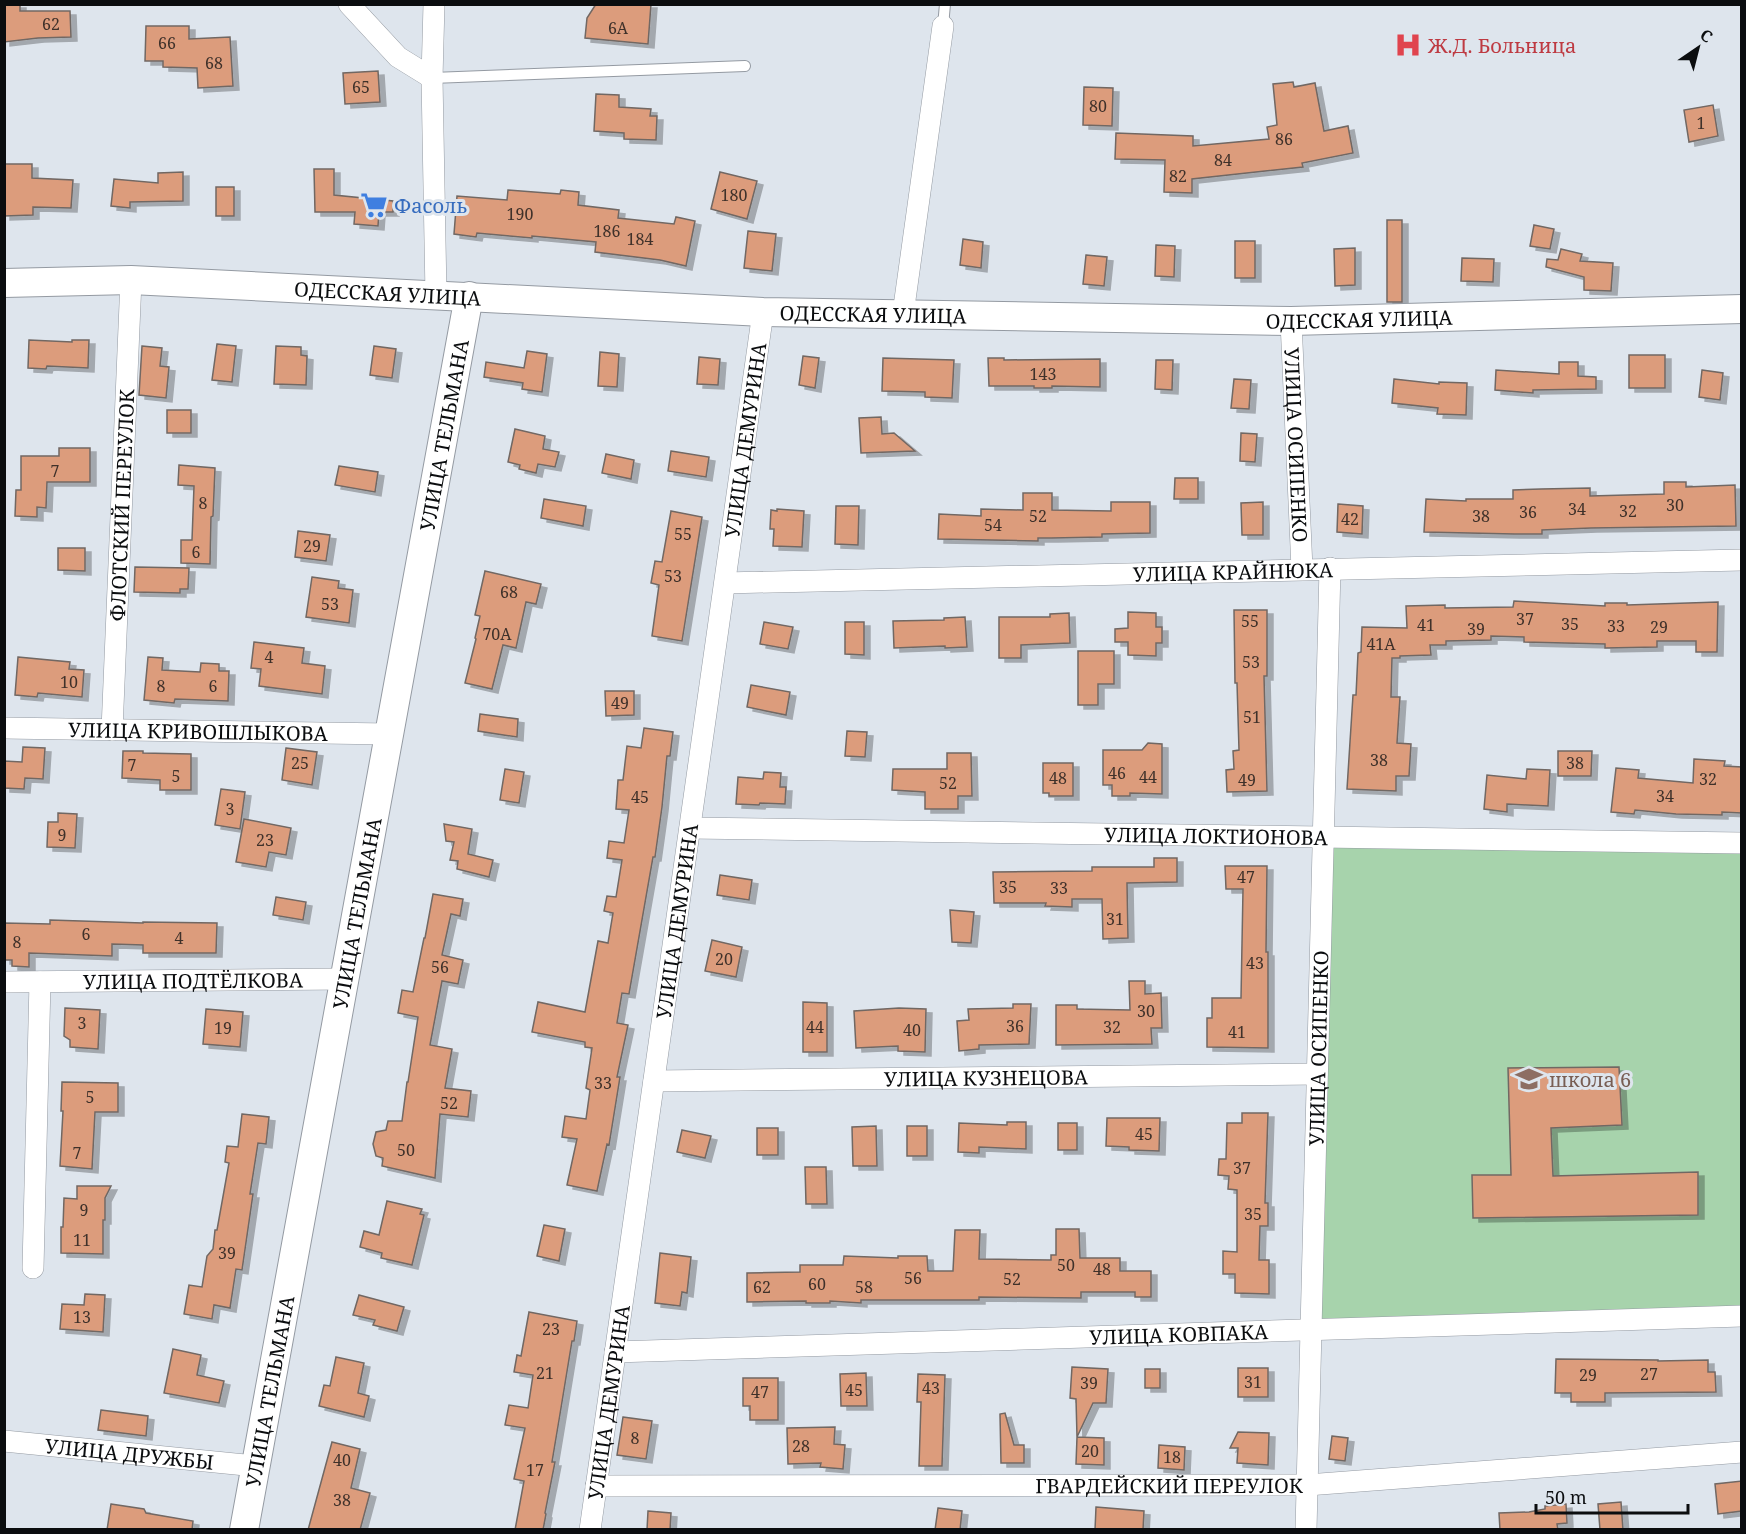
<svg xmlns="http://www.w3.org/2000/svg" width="1746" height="1534" font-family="'Noto Serif',serif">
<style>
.green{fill:#a7d3ac}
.building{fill:#dc9c7c;stroke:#716763;stroke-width:1.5;filter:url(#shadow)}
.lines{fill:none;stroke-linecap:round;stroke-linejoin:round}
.service-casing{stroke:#949aa2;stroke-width:12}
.minor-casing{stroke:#949aa2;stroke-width:22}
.secondary-casing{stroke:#949aa2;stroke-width:30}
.service{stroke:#fff;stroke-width:10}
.minor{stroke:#fff;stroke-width:21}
.secondary{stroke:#fff;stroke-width:28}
.labels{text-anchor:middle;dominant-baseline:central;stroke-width:6;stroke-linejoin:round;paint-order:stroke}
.number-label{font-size:16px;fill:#3f312a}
.health-label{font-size:20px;fill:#be3a42;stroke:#dee5ed;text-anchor:start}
.shop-label{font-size:20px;fill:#366cbe;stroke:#dee5ed;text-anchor:start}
.street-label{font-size:20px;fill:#0b0d0f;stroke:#dee5ed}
.education-label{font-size:20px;fill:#785e54;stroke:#dee5ed;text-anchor:start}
</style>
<defs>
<filter id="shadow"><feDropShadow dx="6" dy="4" stdDeviation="0" flood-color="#0004"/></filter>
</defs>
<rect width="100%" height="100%" fill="#dee5ed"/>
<path class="green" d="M1323,837L1741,843V1316L1311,1330Z"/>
<path class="building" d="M4,4H20V11H70L71,37L38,38L4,42Z
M596,4H651L648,44L585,38L587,18Z
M146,26H189V39L230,37L233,86L198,88L197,68L163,67V61H145Z
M378,71L380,102L345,104L343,73Z
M1293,82L1294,87L1315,83L1324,131L1348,126L1353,153L1302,163L1303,167L1192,179V193L1164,192L1165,160L1115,159L1116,133L1193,136V146L1269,139L1267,127L1277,125L1273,84Z
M1084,87L1113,88L1112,126L1083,125Z
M596,94L619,95V107L651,109L650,116H657L656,140L624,139V133L594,131Z
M1713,105L1718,136L1689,142L1684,110Z
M4,164H32V178L73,180L71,208L33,207V215L4,216Z
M314,169H334V195L393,201V212H379L378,226L354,224L355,212H315Z
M183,172V201L130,202V208L111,206L114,179L158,183V173Z
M720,172L757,181L747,219L711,209Z
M216,187H234V216H216Z
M508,190L560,194L561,190L579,192L578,205L619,210L618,218L674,224L676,217L695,221L686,266L660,260L595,252L596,242L532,236V238L477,233L476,237L454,234L457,196L507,200Z
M1387,220H1402V302H1387Z
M1534,225L1554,229L1550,249L1530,246Z
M748,231L776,234L772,271L744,268Z
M963,239L983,242L981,268L960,265Z
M1235,241H1255V278H1235Z
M1156,245L1175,246L1174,277L1155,276Z
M1355,248V285L1335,286L1334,249Z
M1561,249L1582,254L1580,261L1613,263L1611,291L1584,290V277L1546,267L1547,259L1558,260Z
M1086,255L1107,257L1104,286L1083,284Z
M1462,258L1494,259L1493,282L1461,281Z
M29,340L72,342V340H89L88,368L47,366L46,369L28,368Z
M217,344L236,346L232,382L212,380Z
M142,346L162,348L160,366L169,367L166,398L139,395Z
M276,346L301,347V355L307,356L306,385L274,384Z
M374,346L396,349L392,378L370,375Z
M527,351L547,354L542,392L522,389L523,383L484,377L486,362L524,368Z
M600,352L619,354L617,387L598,386Z
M1629,355H1665V388H1629Z
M803,356L819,358L815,388L799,385Z
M699,357L720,359L718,385L697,384Z
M883,358L954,360L952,398L925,397V392L882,391Z
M988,358H1004V360L1100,359V387L1052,386V388H1034V386H989Z
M1156,360H1173L1172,390L1155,389Z
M1559,362H1578V376L1596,377V389L1533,390V393L1495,390L1496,370L1559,374Z
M1702,370L1723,373L1720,400L1699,397Z
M1234,379L1251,380L1249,409L1231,408Z
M1394,379L1439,384V382L1467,383L1466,415L1437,414L1438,408L1392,403Z
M167,410H191V433H167Z
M881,417L882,434L894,433L915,451L861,453L859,418Z
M515,429L545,436L543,449L559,452L555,467L538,464L536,473L519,469L520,465L508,462Z
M1241,433L1257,434L1255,462L1240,461Z
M59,448H90V482H47L46,508L37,507V517L15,516L16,490H21V456H59Z
M671,451L709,457L706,477L668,471Z
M606,454L634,460L631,479L602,473Z
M179,465L215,468L213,516L211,517L210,564L181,563V540H192L194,486L178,485Z
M339,466L378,472L375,492L335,485Z
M1175,478H1198V499H1174Z
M1664,482H1686V487L1735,485L1736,526L1591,528L1542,530V534H1514L1424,532L1426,499L1466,501V499H1513V490L1541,489L1590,488V496L1664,494Z
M1023,493H1052V510L1111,511V502H1150V533L1102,534V537L1052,538H1038V541L938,539L939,514L981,516V509L1023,510Z
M544,499L586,506L583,526L541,518Z
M1263,502V535H1242L1241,503Z
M1338,504L1363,506L1362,534L1337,532Z
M836,506H859L858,545L835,544Z
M777,509L804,511L802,547L773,546L774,529H770L771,510L777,511Z
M671,511L702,517L682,641L652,636L659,585L651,583L655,561L662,562Z
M298,531L330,535L326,561L295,557Z
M58,548H85V571L58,570Z
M135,567L189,568L188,589H180V593L134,592Z
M485,571L541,584L536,604L526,602L516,648L503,645L492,689L465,683L476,639L475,638L480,616L475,615Z
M312,577L339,581L338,588L353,590L349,623L306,617Z
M1514,601L1605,606V603H1627V605L1718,602L1717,652H1696V641H1657V647L1605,648V644L1524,642V637L1491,636V640L1446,641V645H1430L1431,655L1400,656V658H1392L1391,697H1400L1397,743L1411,744L1409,776H1396V791L1347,789L1353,695H1356L1358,653L1361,652L1362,627L1407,628L1406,606L1445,605V608L1513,607Z
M1234,610H1267V676H1264L1267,791L1227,792L1226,770L1234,769L1233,751L1239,750L1237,683H1235Z
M1128,612L1156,613V627H1162V643H1156V656L1128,655V642H1115V629L1128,628Z
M1069,613L1070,643L1021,645V658H999V617H1050V614Z
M965,617L967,647L945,648V646L894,648L893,621L944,620V618Z
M764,622L793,627L788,649L760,644Z
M845,622H864V655L845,654Z
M254,642L304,648L302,663L325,666L322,694L259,686L261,669L251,668Z
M1078,651H1114V684H1098V705H1078Z
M18,657L70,662L69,669L84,670L82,697L38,693L37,697L15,695Z
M148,657L163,658L162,670L200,672L201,663L219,664V671H229L228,701L175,699L174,703L144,700Z
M751,685L790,692L786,715L747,707Z
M605,691H634V715L606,716Z
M480,714L518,719L517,737L478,731Z
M644,728L673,732L670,756H667L662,807L655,857H653L629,994L622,993L617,1023L628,1025L617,1077H620L609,1145L607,1144L597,1191L567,1185L577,1139L562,1137L565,1116L586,1119L590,1090L586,1088L592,1048L585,1047V1042L532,1032L538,1002L585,1012L598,941L608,943L613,913L604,911L607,896L616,897L622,860L607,858L609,841L624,843L629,810L616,809L618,780H623L627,746L641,748Z
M847,731L867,732L865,757L845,756Z
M1148,743L1162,744V794L1130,793V796H1112V785H1103V750H1142Z
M23,747L45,748L43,779L25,778L24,789L4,788V761L22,762Z
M286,748L317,752L312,785L282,780Z
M123,751H143V753L191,754V790H160V780L122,778Z
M1558,751H1592L1591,776H1558Z
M947,753H971L972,796H958V809H925V792L892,790L893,769H947Z
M1694,759L1725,761L1724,766L1742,767V813L1722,812V815L1676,814L1635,810L1634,814L1611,812L1616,768L1639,770L1638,778L1693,783Z
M1043,763H1073V796H1049V793H1043Z
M505,769L524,772L519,803L500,800Z
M1527,769L1550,770L1548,806L1507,804V812L1484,809L1487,775L1526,779Z
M764,772L781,773L780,787H786L785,804L760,803L759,805L736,804L738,777L763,779Z
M221,789L245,792L240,829L215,825Z
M58,813L77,814L75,848L47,847L48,822H58Z
M244,819L291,828L286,855L269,852L266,867L236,862Z
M444,824L472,829L468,854L493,860L489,877L457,869L458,861L450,860L454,842L446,841Z
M1154,858H1177V882L1127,883L1128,938L1103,939L1102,899H1072V907L1045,906L1046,903H994L993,872L1092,871V867H1154Z
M1225,866H1267L1266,952H1268V1048L1207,1047V1018H1212V998H1241L1243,889H1226Z
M720,875L752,880L749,900L717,895Z
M433,894L463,899L460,916L451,914L442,955L463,960L458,984L442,981L430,1045L452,1049L445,1088L471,1091L468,1117L440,1114L435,1178L382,1166L383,1158L376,1156L373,1144L376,1132L386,1130L388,1121H402L407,1082H408L418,1017L398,1013L402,990L413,992L424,938H425Z
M276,897L306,902L303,920L273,915Z
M950,910L974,912L971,943L952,942Z
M50,920L143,923V922L217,923L216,953H143V945L112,944V956L29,953V967L12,966V960H4V923L50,924Z
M712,940L742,947L736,977L705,971Z
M1129,981H1145V994L1161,993L1162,1028H1151L1152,1044L1056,1045V1005H1077V1009L1130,1010Z
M803,1002L827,1003V1052H803Z
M1013,1004H1031L1029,1044L979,1045V1049L959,1051L957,1021L969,1020L968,1009L1013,1008Z
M65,1008L100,1010L98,1049L70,1047V1040L64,1036Z
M899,1008L926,1009L925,1052L898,1051V1046L856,1048L854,1011Z
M206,1009L243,1012L240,1047L203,1044Z
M1619,1067L1622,1125L1551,1128L1553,1176L1698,1172V1215L1473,1218L1472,1175H1511L1508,1068Z
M62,1082L118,1083V1112H95L92,1169L60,1166L63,1111H61Z
M1242,1113H1268L1265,1203H1268V1226H1260L1259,1260H1269V1294L1235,1293V1274H1223V1251L1237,1252V1190L1228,1189L1229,1176L1218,1175L1219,1159H1226L1227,1123H1242Z
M242,1114L269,1117L266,1144L258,1143L250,1194H253L242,1270L236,1269L230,1308L214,1305L212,1319L184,1314L189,1285L202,1287L207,1256L213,1249L215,1230H217L229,1163L225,1162L227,1146L238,1147Z
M1107,1118H1160L1159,1151L1129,1150V1147L1106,1146Z
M1007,1122H1026V1149L979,1147V1153L958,1152L959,1123L1007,1125Z
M1058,1123H1077V1150H1058Z
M876,1126L877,1166H853L852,1127Z
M907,1126H927V1156H907Z
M757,1128H778V1155H757Z
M682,1130L711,1136L705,1158L677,1152Z
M805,1167H826L827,1204H806Z
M77,1186H111L105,1198V1220H103V1254L61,1253V1227H63L64,1198L77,1199Z
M387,1201L422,1209L420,1214L424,1215L412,1265L381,1258L382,1253L360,1247L364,1231L379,1235Z
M544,1225L565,1229L559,1261L537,1256Z
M1056,1229H1079L1080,1258H1120V1271H1151V1297H1135V1292H1081V1298L979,1297V1300H861V1303L830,1301V1303H806V1301L747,1302V1273L800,1272V1265H843L844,1256L898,1258V1256H927L928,1271H953L955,1230H980L979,1259L1051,1260V1255H1056Z
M660,1253L691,1257L687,1293L682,1292L680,1306L655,1303Z
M85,1294L105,1295L103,1332L60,1329L62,1304L84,1305Z
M359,1295L404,1307L397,1331L373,1325L375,1320L353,1315Z
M529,1312L577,1321L574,1341H572L560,1414L552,1462H555L545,1513L546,1514L543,1530H515L524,1481L514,1479L525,1428L505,1425L509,1405L528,1408L533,1375L514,1372L517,1355L521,1356Z
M173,1349L201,1355L197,1375L224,1381L219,1403L164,1393Z
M336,1357L364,1363L358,1393L369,1396L364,1417L319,1406L324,1385L330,1386Z
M1556,1359L1658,1360V1361L1708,1360V1372H1715L1716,1392L1605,1393V1402H1571V1393H1555Z
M1072,1367L1108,1369L1106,1403H1093L1077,1437L1076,1399L1070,1398Z
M1238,1368H1268V1397H1238Z
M1145,1369H1160V1388H1145Z
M866,1373L867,1406H841L840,1374Z
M918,1374L945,1375L942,1466H919L921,1402H917Z
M743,1378H778V1420H750V1406H743Z
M101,1410L148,1416L146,1436L98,1430Z
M1005,1413L1014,1445H1024V1463H1001L1000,1414Z
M623,1417L652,1421L646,1459L617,1455Z
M835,1427L834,1444L845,1445L843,1469L820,1467L821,1463L788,1464L787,1428Z
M1238,1432L1269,1433L1268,1465L1237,1463L1238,1448H1230Z
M1332,1436L1348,1438L1345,1461L1329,1459Z
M1077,1437L1104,1438V1465L1076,1464Z
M332,1442L360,1449L351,1488L370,1493L360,1530H308Z
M1159,1445L1185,1447L1184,1470L1158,1468Z
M1742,1481V1511L1718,1514L1715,1484Z
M1621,1502L1623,1530H1600L1598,1504Z
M111,1504L144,1509L146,1513L193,1521L192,1530H107Z
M1566,1504L1567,1523L1557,1524L1558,1530H1500L1499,1513L1529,1512L1545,1509V1506Z
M1096,1507L1144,1511L1143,1530H1095Z
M938,1508L962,1511L960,1530H935Z
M648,1511L671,1513L670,1530H647Z"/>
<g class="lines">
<defs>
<path id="service" d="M943,26L945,4
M432,78L745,66"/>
<g id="minor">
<path d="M349,4L398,57L432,78"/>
<path d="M434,4L432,78L436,295"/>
<path d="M903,314L943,26"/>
<path id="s1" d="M1291,321L1302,569"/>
<path id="s2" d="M725,583L1742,560"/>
<path id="s3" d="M4,728L389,734"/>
<path id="s4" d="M112,730L131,280"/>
<path id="s5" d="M690,828L1742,843"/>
<path id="s6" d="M4,982L345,979"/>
<path id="s7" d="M654,1081L1317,1074"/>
<path d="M33,1268L40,982"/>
<path id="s8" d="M615,1352L1742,1316"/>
<path id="s9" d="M4,1441L256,1466"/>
<path id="s10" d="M596,1486L1307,1485L1742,1452"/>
<path id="s11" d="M590,1530L763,312"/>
<path id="s12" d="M1306,1530L1330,568"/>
</g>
<g id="secondary">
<path id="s13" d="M4,283L131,280L763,312L1291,321L1742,309"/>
<path id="s14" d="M244,1530L469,296"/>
</g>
</defs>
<use href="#service" class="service-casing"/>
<use href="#minor" class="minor-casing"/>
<use href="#secondary" class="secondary-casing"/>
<use href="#service" class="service"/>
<use href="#minor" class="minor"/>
<use href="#secondary" class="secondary"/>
</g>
<defs>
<symbol id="hospital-bare" viewBox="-9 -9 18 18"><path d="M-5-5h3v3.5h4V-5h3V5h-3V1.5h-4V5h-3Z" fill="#e0444e" stroke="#dee5ed" stroke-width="2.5" paint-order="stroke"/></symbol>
<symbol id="supermarket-bare" viewBox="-9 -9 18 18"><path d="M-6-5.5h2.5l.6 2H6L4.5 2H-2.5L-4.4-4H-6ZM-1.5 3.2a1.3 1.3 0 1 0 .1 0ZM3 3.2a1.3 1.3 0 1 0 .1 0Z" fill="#3f7fe0" stroke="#dee5ed" stroke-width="2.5" paint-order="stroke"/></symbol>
<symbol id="school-bare" viewBox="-9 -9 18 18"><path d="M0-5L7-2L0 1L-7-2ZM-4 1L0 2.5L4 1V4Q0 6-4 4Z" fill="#8d6e63" stroke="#dee5ed" stroke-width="2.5" paint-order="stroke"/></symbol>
</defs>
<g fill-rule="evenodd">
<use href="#hospital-bare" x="1389" y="26" width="38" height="38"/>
<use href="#supermarket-bare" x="355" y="186" width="38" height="38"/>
<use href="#school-bare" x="1510" y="1060" width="38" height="38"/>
</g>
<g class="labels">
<g class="number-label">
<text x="51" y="24">62</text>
<text x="618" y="28">6А</text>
<text x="167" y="43">66</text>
<text x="214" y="63">68</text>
<text x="361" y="87">65</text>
<text x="1098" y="106">80</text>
<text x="1701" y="123">1</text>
<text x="1284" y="139">86</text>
<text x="1223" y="160">84</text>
<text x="1178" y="176">82</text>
<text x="734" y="195">180</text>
<text x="520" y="214">190</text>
<text x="607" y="231">186</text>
<text x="640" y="239">184</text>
<text x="1043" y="374">143</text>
<text x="55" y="471">7</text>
<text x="203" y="503">8</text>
<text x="1675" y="505">30</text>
<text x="1577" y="509">34</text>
<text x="1628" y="511">32</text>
<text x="1528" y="512">36</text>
<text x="1038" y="516">52</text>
<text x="1481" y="516">38</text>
<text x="1350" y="519">42</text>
<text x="993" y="525">54</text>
<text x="683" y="534">55</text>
<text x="312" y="546">29</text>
<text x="196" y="552">6</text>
<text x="673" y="576">53</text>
<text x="509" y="592">68</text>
<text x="330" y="604">53</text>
<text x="1525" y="619">37</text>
<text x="1250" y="621">55</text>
<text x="1570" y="624">35</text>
<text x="1426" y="625">41</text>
<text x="1616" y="626">33</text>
<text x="1659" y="627">29</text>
<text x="1476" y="629">39</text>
<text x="497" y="634">70А</text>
<text x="1381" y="644">41А</text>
<text x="269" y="657">4</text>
<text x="1251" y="662">53</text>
<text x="69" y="682">10</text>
<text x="161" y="686">8</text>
<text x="213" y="686">6</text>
<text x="620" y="703">49</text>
<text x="1252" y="717">51</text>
<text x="1379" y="760">38</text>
<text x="300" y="763">25</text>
<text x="1575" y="763">38</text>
<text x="132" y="765">7</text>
<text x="1117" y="773">46</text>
<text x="176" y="776">5</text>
<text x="1148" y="777">44</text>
<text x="1058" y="778">48</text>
<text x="1708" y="779">32</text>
<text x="1247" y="780">49</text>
<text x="948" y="783">52</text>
<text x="1665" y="796">34</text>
<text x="640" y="797">45</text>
<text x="230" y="809">3</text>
<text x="62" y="835">9</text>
<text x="265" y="840">23</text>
<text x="1246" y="877">47</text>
<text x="1008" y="887">35</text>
<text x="1059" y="888">33</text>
<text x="1115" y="919">31</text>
<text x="86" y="934">6</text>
<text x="179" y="938">4</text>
<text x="17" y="942">8</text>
<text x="724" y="959">20</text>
<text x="1255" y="963">43</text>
<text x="440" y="967">56</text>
<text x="1146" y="1011">30</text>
<text x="82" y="1023">3</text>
<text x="1015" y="1026">36</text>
<text x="815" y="1027">44</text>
<text x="1112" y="1027">32</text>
<text x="223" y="1028">19</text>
<text x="912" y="1030">40</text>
<text x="1237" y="1032">41</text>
<text x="603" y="1083">33</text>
<text x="90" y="1097">5</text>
<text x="449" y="1103">52</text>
<text x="1144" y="1134">45</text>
<text x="406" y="1150">50</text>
<text x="77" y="1153">7</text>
<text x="1242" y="1168">37</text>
<text x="84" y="1210">9</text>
<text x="1253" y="1214">35</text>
<text x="82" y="1240">11</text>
<text x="227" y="1253">39</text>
<text x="1066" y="1265">50</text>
<text x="1102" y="1269">48</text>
<text x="913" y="1278">56</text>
<text x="1012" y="1279">52</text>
<text x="817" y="1284">60</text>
<text x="762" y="1287">62</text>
<text x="864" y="1287">58</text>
<text x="82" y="1317">13</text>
<text x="551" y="1329">23</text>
<text x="545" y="1373">21</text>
<text x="1649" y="1374">27</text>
<text x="1588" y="1375">29</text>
<text x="1253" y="1382">31</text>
<text x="1089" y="1383">39</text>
<text x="931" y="1388">43</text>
<text x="854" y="1390">45</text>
<text x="760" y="1392">47</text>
<text x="635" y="1438">8</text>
<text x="801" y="1446">28</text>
<text x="1090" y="1451">20</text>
<text x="1172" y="1457">18</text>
<text x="342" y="1460">40</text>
<text x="535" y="1470">17</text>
<text x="342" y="1500">38</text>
</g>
<g class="health-label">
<text x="1428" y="45">Ж.Д. Больница</text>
</g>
<g class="shop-label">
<text x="394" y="205">Фасоль</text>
</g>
<g class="street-label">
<text stroke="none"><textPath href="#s13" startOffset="384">ОДЕССКАЯ УЛИЦА</textPath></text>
<text stroke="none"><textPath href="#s13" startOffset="870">ОДЕССКАЯ УЛИЦА</textPath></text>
<text stroke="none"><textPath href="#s13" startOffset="1356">ОДЕССКАЯ УЛИЦА</textPath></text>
<text stroke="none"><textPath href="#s14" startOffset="1113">УЛИЦА ТЕЛЬМАНА</textPath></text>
<text stroke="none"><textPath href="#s11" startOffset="1101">УЛИЦА ДЕМУРИНА</textPath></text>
<text stroke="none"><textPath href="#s1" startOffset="124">УЛИЦА ОСИПЕНКО</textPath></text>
<text stroke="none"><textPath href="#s4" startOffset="225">ФЛОТСКИЙ ПЕРЕУЛОК</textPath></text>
<text stroke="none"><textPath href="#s2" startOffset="508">УЛИЦА КРАЙНЮКА</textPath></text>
<text stroke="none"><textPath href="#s3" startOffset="194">УЛИЦА КРИВОШЛЫКОВА</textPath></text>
<text stroke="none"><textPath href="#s5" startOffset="526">УЛИЦА ЛОКТИОНОВА</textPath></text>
<text stroke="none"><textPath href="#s14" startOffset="627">УЛИЦА ТЕЛЬМАНА</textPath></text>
<text stroke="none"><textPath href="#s11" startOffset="615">УЛИЦА ДЕМУРИНА</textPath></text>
<text stroke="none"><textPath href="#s6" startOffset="189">УЛИЦА ПОДТЁЛКОВА</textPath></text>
<text stroke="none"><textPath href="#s12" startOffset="482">УЛИЦА ОСИПЕНКО</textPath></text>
<text stroke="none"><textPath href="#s7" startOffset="332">УЛИЦА КУЗНЕЦОВА</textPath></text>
<text stroke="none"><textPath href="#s8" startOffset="564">УЛИЦА КОВПАКА</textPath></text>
<text stroke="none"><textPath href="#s14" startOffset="141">УЛИЦА ТЕЛЬМАНА</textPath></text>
<text stroke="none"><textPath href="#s11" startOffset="129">УЛИЦА ДЕМУРИНА</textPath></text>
<text stroke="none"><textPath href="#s9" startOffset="126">УЛИЦА ДРУЖБЫ</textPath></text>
<text stroke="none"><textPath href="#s10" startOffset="573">ГВАРДЕЙСКИЙ ПЕРЕУЛОК</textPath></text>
</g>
<g class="education-label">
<text x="1549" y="1079">школа 6</text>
</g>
</g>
<rect width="1746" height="1534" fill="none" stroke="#0b0d0f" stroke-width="12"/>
<g transform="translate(1698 48) rotate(35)" stroke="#dee5ed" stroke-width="4.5" paint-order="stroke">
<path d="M0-4.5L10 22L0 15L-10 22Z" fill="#0b0d0f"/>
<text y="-9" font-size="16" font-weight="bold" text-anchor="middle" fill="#0b0d0f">С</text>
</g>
<path d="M1536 1504v9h152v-9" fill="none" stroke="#0b0d0f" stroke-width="3"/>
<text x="1545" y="1504" font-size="18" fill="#0b0d0f" stroke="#dee5ed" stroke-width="4.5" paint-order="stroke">50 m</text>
</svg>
